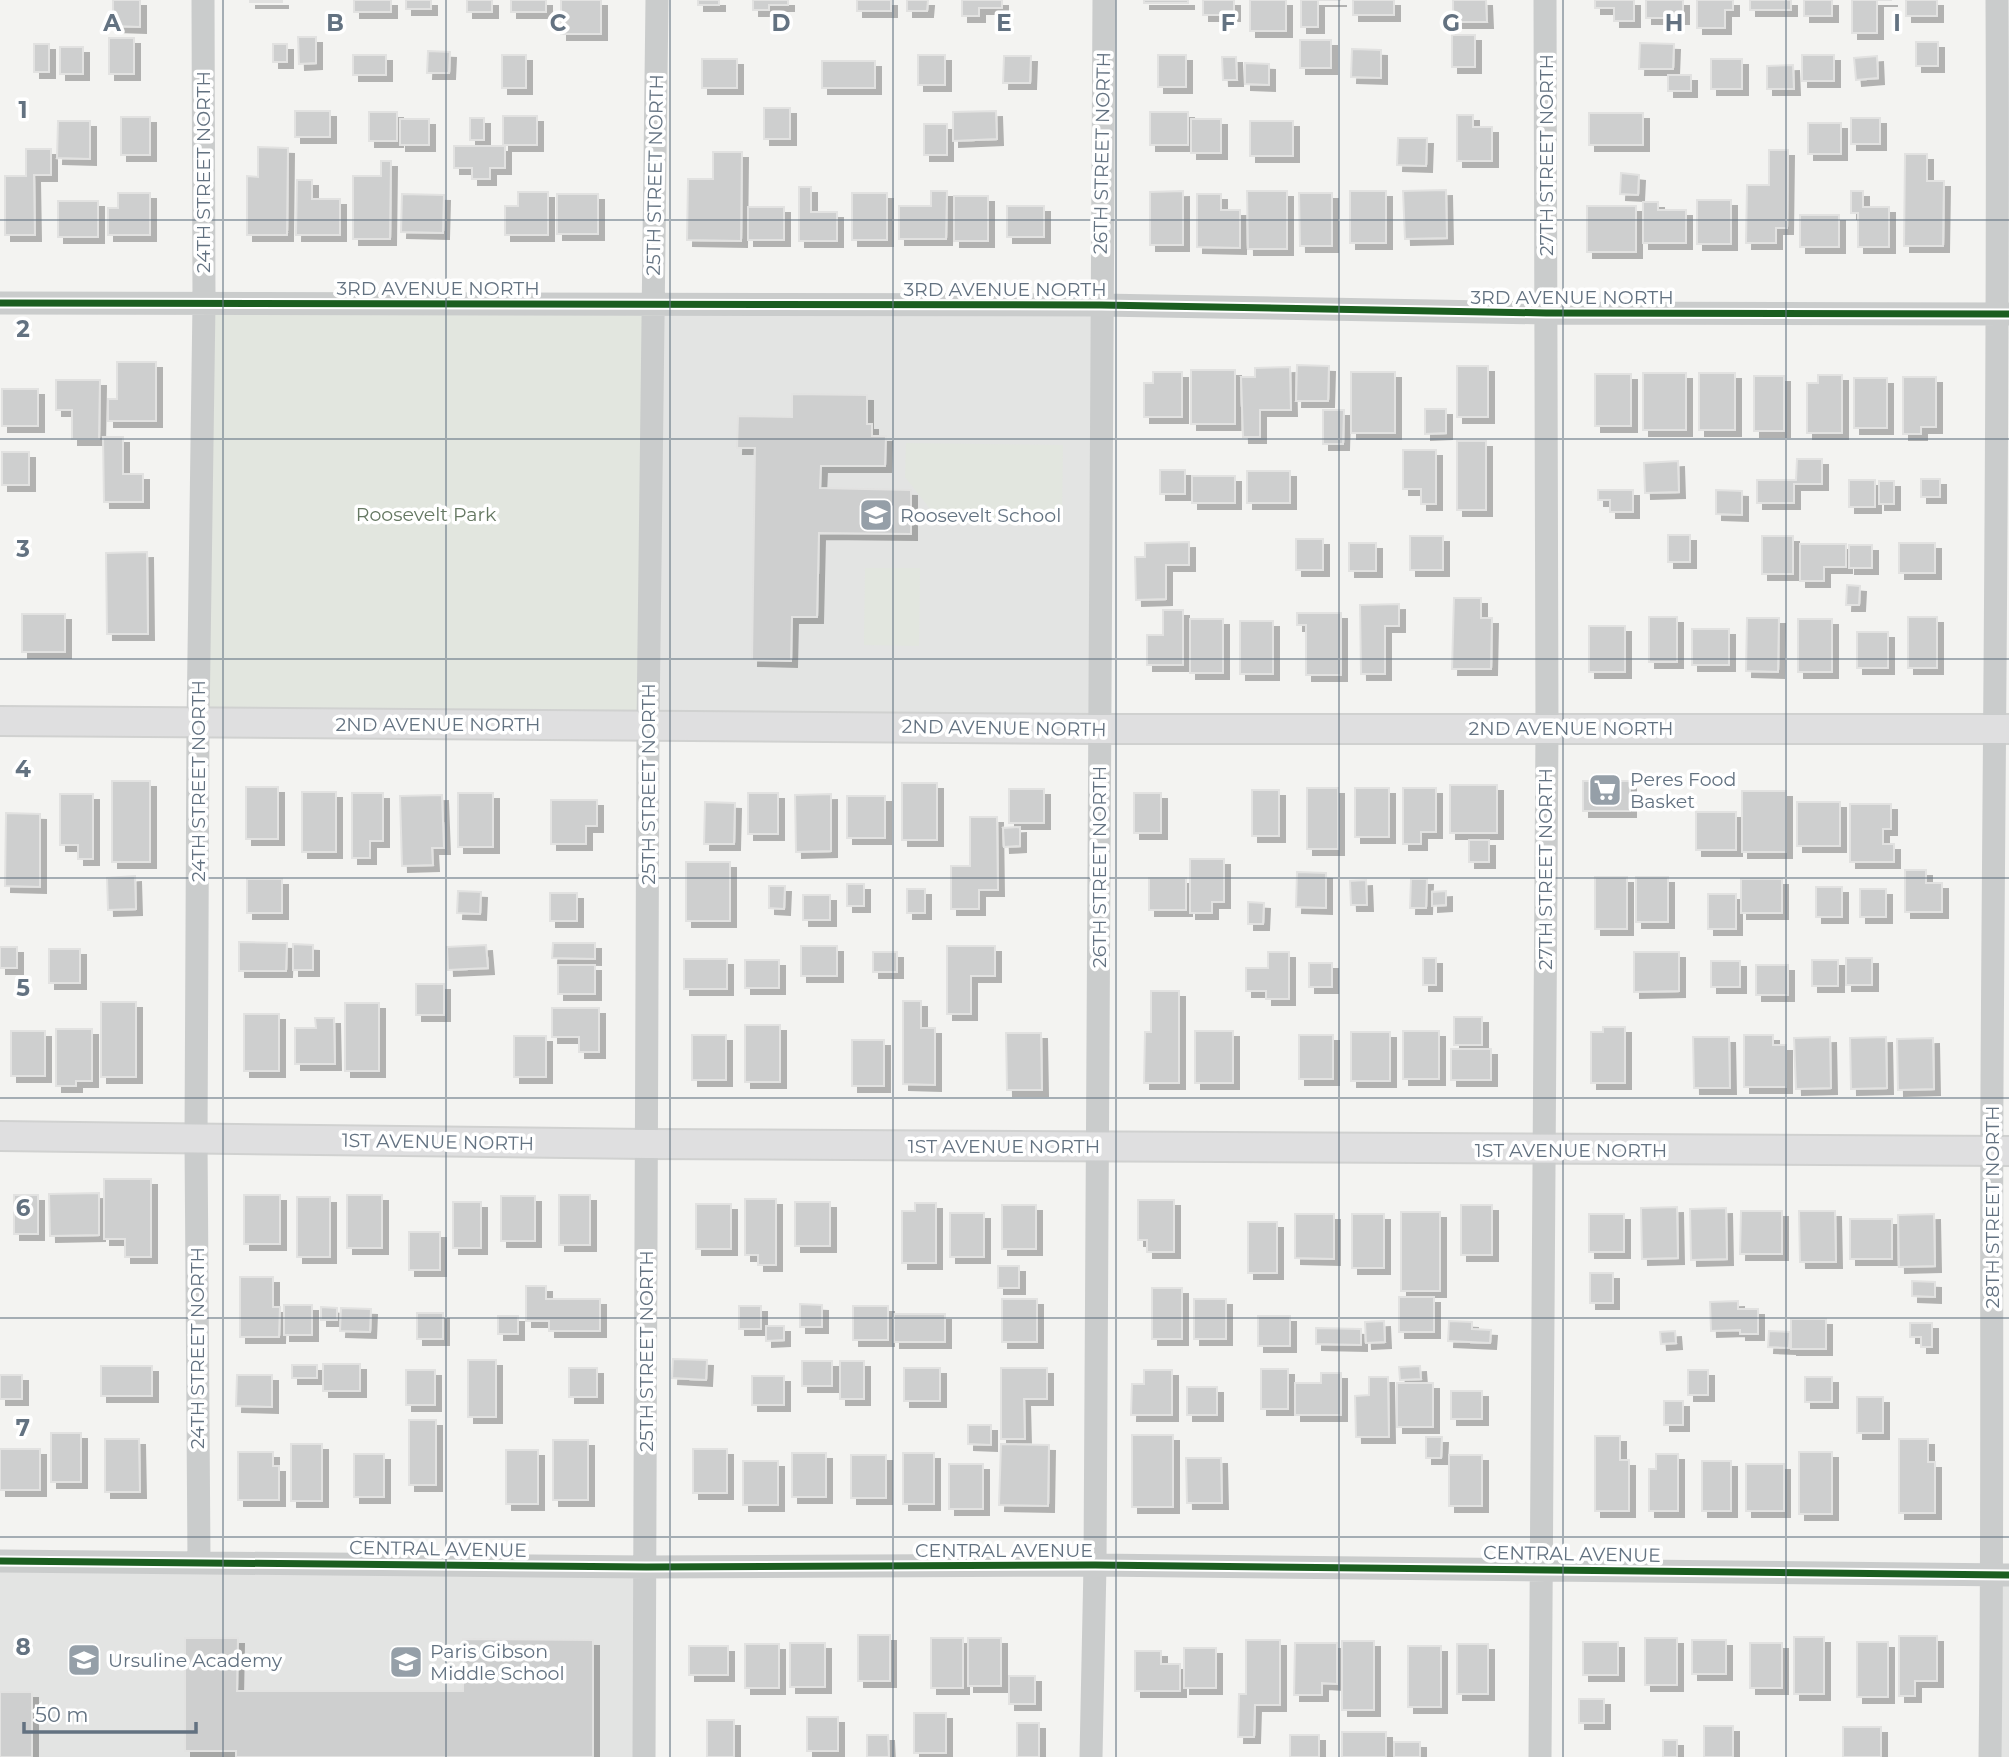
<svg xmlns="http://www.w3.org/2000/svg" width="2009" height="1757" font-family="Montserrat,sans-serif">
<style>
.built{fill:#e3e4e3}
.green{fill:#e2e6df}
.building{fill:#cecfcf;stroke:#e2e2e1;stroke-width:2;filter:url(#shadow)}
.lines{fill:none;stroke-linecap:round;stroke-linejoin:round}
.major-casing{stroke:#d0d1d0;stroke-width:32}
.minor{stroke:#cacccc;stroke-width:23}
.major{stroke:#dfdfe0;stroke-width:28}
.cycleway-casing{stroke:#fff;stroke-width:11}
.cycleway{stroke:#1b5e20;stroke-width:7}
.grid{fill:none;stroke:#637281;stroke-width:2;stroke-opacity:0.55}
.labels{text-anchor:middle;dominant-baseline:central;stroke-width:7;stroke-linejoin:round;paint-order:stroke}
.street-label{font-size:19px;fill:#637281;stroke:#fff}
.park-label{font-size:19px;fill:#657862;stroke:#fff}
.poi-label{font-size:19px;fill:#637281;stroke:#fff;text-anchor:start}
.grid-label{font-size:23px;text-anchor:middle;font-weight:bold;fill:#637281;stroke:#fff;stroke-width:7;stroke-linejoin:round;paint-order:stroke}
</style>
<defs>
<filter id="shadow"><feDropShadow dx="6" dy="6" stdDeviation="0" flood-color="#0004"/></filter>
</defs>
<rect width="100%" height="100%" fill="#f3f3f1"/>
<path class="built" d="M654,304L1101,305L1099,729L649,724Z
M0,1561L646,1567L644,1757H0Z
M1993,1575H2009V1757H1991Z"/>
<path class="green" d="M204,303L654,304L648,724H198Z
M906,443L1063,445L1062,520L938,519L905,477Z
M865,568H920L919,646L864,645Z"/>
<path class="building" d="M113,0H140V27L113,26Z
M250,0H282V2H250Z
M354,0H391V12H354Z
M406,0H431V9H406Z
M467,0H492V12H467Z
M511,0H546V12H511Z
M561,0H601V34H561Z
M698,0H719V5H698Z
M753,0H788V5H769V10H753Z
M857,0H891V11H857Z
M907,0H928L927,11H907Z
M962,0H1002V8H979V16H962Z
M1144,0H1188V3H1144Z
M1203,0H1234V15H1203Z
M1250,0H1286V31H1250Z
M1301,0H1341H1318V27H1301Z
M1353,0H1394V15H1353Z
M1453,0H1486L1487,22H1453Z
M1595,0H1634V21H1614V8H1595Z
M1646,0H1683V18H1646Z
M1697,0H1733V10H1725V28H1697Z
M1750,0H1791V10H1750Z
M1804,0H1832V16H1804Z
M1852,0H1892H1877V33H1852Z
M1906,0H1937V16H1906Z
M1452,35H1475V67H1452Z
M298,37H316V63L299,64Z
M109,38H134V74H109Z
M1300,40H1331V68H1300Z
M1916,42H1938V66H1916Z
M1640,43L1674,44L1673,69H1639Z
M34,44H49V72H34Z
M273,44H287V62H273Z
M60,47H83V74H60Z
M1352,49L1381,50V78L1351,77Z
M428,51L450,52L449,73H427Z
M353,55H386V75H353Z
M502,55H526V88H502Z
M918,55H945V85H918Z
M1158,55H1186V87H1158Z
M1802,55H1834V81H1802Z
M1004,56H1031L1030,83H1003Z
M1877,56L1878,78L1856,80L1854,58Z
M1222,57H1236L1237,80H1223Z
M702,59H737V88H702Z
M1711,59H1742V89H1711Z
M822,61H875V88H822Z
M1245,63L1269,64V85L1245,84Z
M1793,65L1794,89H1767V66Z
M1668,75H1691V91H1668Z
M764,108H790V139H764Z
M295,111H330V137H295Z
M996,111L997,139L953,141V112Z
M369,112H397V141H369Z
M1150,112H1188V145H1150Z
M1589,113H1643V145H1589Z
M1457,115H1473V127H1492V161H1457Z
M503,116H537V145H503Z
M121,117H150V155H121Z
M470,118H484V140H470Z
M1851,118H1880V144H1851Z
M400,119H429V145H400Z
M1191,119H1221V153H1191Z
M58,121H90V159L57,158Z
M1250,121H1293V156H1250Z
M1808,123H1841V154H1808Z
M924,124H947V155H924Z
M1398,138H1427L1426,166L1397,165Z
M454,146H505V168H490V179H472V168H454Z
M258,147L288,148L287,235H247V176L258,177Z
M26,149H51V175H34L35,235H5V176H26Z
M1769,150H1788L1787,228H1776V243H1746L1747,185H1769Z
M713,152H742L741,241L687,240L688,179H713Z
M1905,154H1927V181H1944L1943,246H1904Z
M381,161H391L390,239H353V176H381Z
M1621,173L1639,175L1638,195L1620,194Z
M297,180H312V199H340V235H296Z
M799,187H811V212H837V241H799Z
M1446,190L1447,238L1405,239L1403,191Z
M931,191H947L946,239H899V206H931Z
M1183,191V245H1150V192Z
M1247,191H1287V249H1248Z
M1350,191H1386V243H1350Z
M1851,191H1863V207H1889V247H1858V213H1851Z
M518,192H548V235H505V206H518Z
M118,193H150V235H108V208H118Z
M852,193H887V240H852Z
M1299,193H1332V246H1300Z
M402,194L444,195L443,233L401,232Z
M557,194H598V234H557Z
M1197,194H1221V210H1240V248L1197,247Z
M954,196H988V241H954Z
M1697,200H1731V244H1697Z
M58,201H98V237H58Z
M1643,202H1658V210H1686V243H1643Z
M1007,206H1044V237H1007Z
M1587,206H1636V252H1587Z
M748,207H784V240H748Z
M1800,215H1839V247H1800Z
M117,362H156V421H108V399H117Z
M1297,365L1329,366L1328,401H1296Z
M1457,366H1488V417H1457Z
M1290,367L1291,410H1260V437H1243L1241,377H1255V368Z
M1191,370H1235V424H1191Z
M1153,372H1182V417H1144V383H1153Z
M1351,372H1395V433H1351Z
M1643,373H1686V430H1643Z
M1699,373H1735V430H1699Z
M1595,374H1631V426H1595Z
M1818,375H1842V433H1807V383H1818Z
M1754,376H1784V431H1754Z
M1903,377H1936V427H1921V434H1903Z
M1854,378H1887V428H1854Z
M56,380H100L99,439H72V410H56Z
M2,389H38V426H2Z
M792,394L867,395V424H872V436H886L885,466H821L820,488L911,490V534L819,533L817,617H792L791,661L752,660L755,448H737L738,416L792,417Z
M1425,409H1446V433L1425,434Z
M1323,410H1344L1343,444H1323Z
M103,437H123V474H143V502H104Z
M1457,441H1486V510H1457Z
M1403,450H1436V504H1421V489H1403Z
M2,452H29V485H2Z
M1797,459H1822V484H1794V503H1757V480H1796Z
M1678,461L1679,492L1645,493L1644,463Z
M1160,470H1185V494H1160Z
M1247,471H1290V503H1247Z
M1192,476H1235V503H1192Z
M1921,479H1940V497H1921Z
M1849,480H1875V507H1849Z
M1879,481H1894V504H1879Z
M1598,490H1633V512H1610V500H1598Z
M1716,490L1742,491V515L1716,514Z
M1668,535H1690V562H1668Z
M1410,536H1443V570H1410Z
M1762,536H1793V574H1762Z
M1296,539H1323V570H1296Z
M1189,542V565H1166V599L1136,600L1135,557H1145V543Z
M1349,543H1376V571H1349Z
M1899,543H1935V573H1899Z
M1800,544H1846V567H1824V581H1800Z
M1849,545H1872V568H1849Z
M147,552L148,634H107L106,553Z
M1847,585L1860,586L1859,605H1846Z
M1454,598H1481V618H1492L1491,669H1452Z
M1399,604V626H1385V674H1361L1360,605Z
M1163,610H1183V665H1147V635H1163Z
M1297,613H1341V675H1306V625H1297Z
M22,614H65V652H22Z
M1649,617H1677V662H1649Z
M1908,617H1937V668H1908Z
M1747,618H1779L1778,672L1746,671Z
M1190,619H1223V673H1190Z
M1798,619H1832V672H1798Z
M1240,621H1273V674H1240Z
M1589,626H1625V672H1589Z
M1692,629H1729V665H1692Z
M1857,632H1888V668H1857Z
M112,781H150V862H112Z
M1583,781H1630V811H1583Z
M902,783H937V840H902Z
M1450,785H1497V833H1450Z
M246,787H278V839H246Z
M1307,788H1338V849H1307Z
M1355,788H1389V837H1355Z
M1403,788H1436V832H1421V844H1403Z
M1009,789H1044V823H1009Z
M1252,790H1279V836H1252Z
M1742,791H1786V852H1742Z
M302,792H336V852H302Z
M352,793H383V841H370V858H352Z
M458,793H493V847H458Z
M748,793H778V834H748Z
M1134,793H1161V833H1134Z
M60,794H93V859H78V845H60Z
M831,794V851L796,852L795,795Z
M442,795L444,848H432L433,865L402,866L400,796Z
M847,796H885V838H847Z
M551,800H597V826H586V844H551Z
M705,802L735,803L734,844H704Z
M1797,802H1840V846H1797Z
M1850,804H1891V829H1883V844H1894V862H1850Z
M1696,812H1736V850H1696Z
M6,813L40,814V887L5,886Z
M970,817H997L998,890H979V909H951V866H970Z
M1020,827V846L1004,847L1003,828Z
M1469,840H1489V862H1469Z
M1190,859H1224V902H1212V913H1190Z
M686,862H730V921H686Z
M1905,870H1926V883H1942V912H1905Z
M1297,872L1326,873V908L1296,907Z
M135,876L136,909L108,910L107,878Z
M1595,877H1627V929H1595Z
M1636,877H1668V922H1636Z
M1149,878H1186V910H1149Z
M247,879H282V913H247Z
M1411,879H1427L1426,908H1410Z
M1741,879H1782V913H1741Z
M1366,880L1367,905H1351L1350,881Z
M847,884H864V906H847Z
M769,886H785L784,909L769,908Z
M1816,887H1842V917H1816Z
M907,889H925V913H907Z
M1860,889H1886V917H1860Z
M458,891L481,892L480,914L457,913Z
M1446,891V905L1432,906V892Z
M550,893H577V921H550Z
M1708,894H1736V929H1708Z
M803,895H830V920H803Z
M1248,902L1264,903L1263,924H1248Z
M239,942L287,943L286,971H239Z
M553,943H595V959L552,958Z
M293,944L313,945V970H293Z
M486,945L488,968L448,970L447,947Z
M801,946H837V976H801Z
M947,946H995V976H971V1014H947Z
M0,947H17V968H0Z
M49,949H80V983H49Z
M873,952H897V972H873Z
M1268,952H1289V999H1266V991H1246V968H1268Z
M1634,952H1679V991L1634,992Z
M1423,958H1436V985H1423Z
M1846,958H1872V985H1846Z
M684,959H727V989H684Z
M745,960H779V988H745Z
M1812,960H1838V986H1812Z
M1711,961H1740V987H1711Z
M1309,963H1332V987H1309Z
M558,965H595V994H558Z
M1756,965H1788V995H1756Z
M416,984H444V1015H416Z
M1151,991H1179V1083H1144L1145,1032H1151Z
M903,1001H921V1028H935V1085L903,1084Z
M101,1002H136V1077H101Z
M345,1003H379V1071H345Z
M552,1008H599V1052H579V1037H552Z
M244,1014H279V1071H244Z
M1454,1017H1482V1045H1454Z
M315,1018H334L335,1064H295V1028H316Z
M745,1025H780V1082H745Z
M1603,1027H1625V1083H1591V1032H1603Z
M56,1029H92V1081H76V1086H56Z
M11,1031H45V1076H11Z
M1195,1031H1233V1083H1195Z
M1403,1031H1439V1079H1403Z
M1351,1032H1390V1081H1351Z
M1006,1033H1041L1042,1090H1007Z
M692,1035H726V1080H692Z
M1299,1035H1333V1079H1299Z
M1744,1035H1773V1045H1786V1087H1744Z
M514,1036H546V1077H514Z
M1693,1037H1729L1730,1088H1694Z
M1830,1037L1831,1088L1796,1089L1794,1038Z
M1886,1037L1887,1088L1851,1089L1850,1038Z
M1933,1038L1934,1089L1898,1090L1897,1039Z
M852,1040H884V1086H852Z
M1451,1049H1491V1080H1451Z
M104,1179H151V1257H125V1239H104Z
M99,1193V1235L50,1236L49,1194Z
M14,1195H38V1234H14Z
M244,1195H280V1244H244Z
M347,1195H382V1248H347Z
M559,1195H590V1245H559Z
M501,1196H535V1241H501Z
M297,1197H330V1257H297Z
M745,1199H776V1265H758V1255H745Z
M1138,1200H1174V1252H1147V1240H1138Z
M453,1202H481V1248H453Z
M795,1202H830V1246H795Z
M915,1203H936V1263H902V1211H915Z
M696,1204H731V1249H696Z
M1002,1205H1036V1249H1002Z
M1461,1205H1492V1255H1461Z
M1677,1207L1678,1258L1642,1259L1641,1208Z
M1726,1208L1727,1259L1691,1260L1690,1209Z
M1741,1211H1782V1254H1740Z
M1799,1211H1835L1836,1262H1800Z
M1401,1212H1440V1291H1401Z
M950,1213H984V1257H950Z
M1295,1214H1334V1259L1295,1258Z
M1352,1214H1384V1268H1352Z
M1589,1214H1624V1252H1589Z
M1934,1214L1935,1266L1899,1267L1898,1215Z
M1850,1219H1892V1259H1850Z
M1248,1222H1277V1273H1248Z
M409,1232H440V1270H409Z
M998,1266H1019V1288H998Z
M1590,1273H1613V1303H1590Z
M240,1277H273V1307H280L279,1337H240Z
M1912,1281L1935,1282V1297L1912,1296Z
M526,1286H546V1299H600V1331H549V1321H526Z
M1152,1288H1182V1339H1152Z
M1399,1297H1434V1332H1399Z
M1002,1299H1037V1342H1002Z
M1194,1299H1226V1339H1194Z
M1738,1301V1309H1758V1334H1740V1330L1711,1331L1710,1302Z
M800,1304L822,1305V1327H800Z
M284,1305H312V1335H284Z
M739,1306H761V1329H739Z
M853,1306H888V1340H853Z
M321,1307L337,1308V1320H321Z
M341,1308L371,1309L370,1332L340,1331Z
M417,1313H443V1339H417Z
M894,1314H945V1342H894Z
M498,1316H518V1334H498Z
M1258,1316H1290V1346H1258Z
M1791,1319H1826V1349H1791Z
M1384,1321L1385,1342L1366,1343L1365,1322Z
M1449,1321L1472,1322V1329L1491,1330L1490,1343L1448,1341Z
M1910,1323H1932V1347H1921V1337H1910Z
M766,1326H784V1340L766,1341Z
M1316,1328L1361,1329V1345L1316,1344Z
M1675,1331L1676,1343L1661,1344L1660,1332Z
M1769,1331L1790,1332L1789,1348L1768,1347Z
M673,1359L707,1360L706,1380L672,1378Z
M468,1360H496V1417H468Z
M802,1361H832V1386H802Z
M840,1361H864V1399H840Z
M323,1364H360V1391H323Z
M292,1365H317V1378H292Z
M101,1366H152V1396H101Z
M1420,1366L1421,1379L1400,1380L1399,1367Z
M569,1368H597V1397H569Z
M904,1368H940V1401H904Z
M1001,1368H1047V1399H1024L1025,1439H1001Z
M1261,1369H1288V1409H1261Z
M406,1370H435V1405H406Z
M1144,1370H1172V1415H1131L1132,1384H1144Z
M1688,1370H1708V1395H1688Z
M1321,1373H1341V1415H1295V1383H1321Z
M0,1375H22V1399H0Z
M237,1375H272V1407L236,1406Z
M752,1376H784V1405H752Z
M1369,1377H1388L1389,1437H1356L1355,1396L1369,1395Z
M1805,1377H1832V1402H1805Z
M1397,1383H1433V1427H1397Z
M1187,1387H1217V1415H1187Z
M1451,1391H1482V1419H1451Z
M1857,1397H1883V1433H1857Z
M1664,1401H1683V1425H1664Z
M409,1420H436V1485H409Z
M968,1425H991V1445L968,1444Z
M51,1433H81V1482H51Z
M1132,1435H1173V1507H1132Z
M1595,1436H1620V1460H1629V1511H1595Z
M1426,1437H1442L1441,1458H1426Z
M105,1439H139L140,1492H105Z
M1899,1439H1928V1462H1935V1513H1899Z
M553,1440H588V1500H553Z
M291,1444H322V1501H291Z
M1001,1444L1049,1445L1048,1506L999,1505Z
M0,1449H40V1490H0Z
M693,1449H727V1493H693Z
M506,1450H538V1504H506Z
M238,1452H273V1466H279V1500H238Z
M1799,1452H1832V1514H1799Z
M792,1453H826V1497H792Z
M903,1453H934V1504H903Z
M354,1454H384V1497H354Z
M1656,1454H1678V1511H1649V1469H1656Z
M851,1455H886V1498H851Z
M1449,1455H1482V1506H1449Z
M1186,1458H1221L1222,1503H1187Z
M743,1461H778V1505H743Z
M1702,1461H1731V1511H1702Z
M949,1464H983V1509H949Z
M1746,1464H1784V1511H1746Z
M858,1635H890V1681H858Z
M1899,1636H1937V1681H1915V1696H1899Z
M1794,1637H1824V1694H1794Z
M185,1638H238L237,1691H463V1639L593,1640V1757H236V1751H185Z
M931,1638H963V1688H931Z
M968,1638H1001V1686H968Z
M1645,1638H1677V1685H1645Z
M1246,1640H1280V1705H1255L1254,1737H1238L1239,1694H1246Z
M1692,1640H1726V1674H1692Z
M1342,1641H1374V1710H1342Z
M1583,1642H1618V1675H1583Z
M1857,1642H1888V1697H1857Z
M790,1643H825V1687H790Z
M1295,1643H1337V1684L1322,1683V1695H1294Z
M1750,1643H1782V1688H1750Z
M745,1644H779V1688H745Z
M1457,1644H1488V1694H1457Z
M689,1646H728V1675H689Z
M1408,1646H1441V1707H1408Z
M1184,1648H1216V1688H1184Z
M1135,1651H1161V1664H1180V1691H1135Z
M1009,1676H1035V1704H1009Z
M0,1692H32V1757H0Z
M1579,1699H1604V1723H1579Z
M914,1713H946V1753H914Z
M807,1717H838V1751H807Z
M707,1720H734V1757H707Z
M1017,1723H1039V1757H1017Z
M1704,1726H1733V1757H1704Z
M1843,1727H1881V1757H1843Z
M1342,1732H1386V1757H1342Z
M867,1735H888L889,1757H867Z
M1290,1735H1319V1757H1290Z
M1663,1740H1677V1757H1663Z
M1394,1742H1420V1757H1394Z"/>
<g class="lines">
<defs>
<path id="major" d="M0,721L1099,729H2009
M0,1136L646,1144L2009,1151"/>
</defs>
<use href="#major" class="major-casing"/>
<path class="minor" d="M0,303L1101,305L1546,313L2009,314
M0,1561L646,1567L1095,1565L2009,1575
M199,1562L196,1139L198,724L204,303L203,0
M644,1757L648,724L657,0
M1091,1757L1095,1565L1104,0
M1540,1757L1547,728L1545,0
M1990,1757C1993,1533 1991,1310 1992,1086C1994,724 1999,362 1997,0"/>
<use href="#major" class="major"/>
<defs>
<path id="cycleway" d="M0,303L1101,305L1546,313L2009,314
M0,1561L646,1567L1095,1565L2009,1575"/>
</defs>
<use href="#cycleway" class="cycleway-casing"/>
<use href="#cycleway" class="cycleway"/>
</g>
<path class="grid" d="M223,0V1757M446,0V1757M670,0V1757M893,0V1757M1116,0V1757M1339,0V1757M1563,0V1757M1786,0V1757M0,220H2009M0,439H2009M0,659H2009M0,878H2009M0,1098H2009M0,1318H2009M0,1537H2009"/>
<defs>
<symbol id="school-square" viewBox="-11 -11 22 22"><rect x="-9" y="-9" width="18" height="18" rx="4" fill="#959fa8" stroke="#fff"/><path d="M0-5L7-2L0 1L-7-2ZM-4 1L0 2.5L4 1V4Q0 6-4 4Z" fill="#fff"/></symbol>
<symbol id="supermarket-square" viewBox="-11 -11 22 22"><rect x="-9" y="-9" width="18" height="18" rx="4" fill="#959fa8" stroke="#fff"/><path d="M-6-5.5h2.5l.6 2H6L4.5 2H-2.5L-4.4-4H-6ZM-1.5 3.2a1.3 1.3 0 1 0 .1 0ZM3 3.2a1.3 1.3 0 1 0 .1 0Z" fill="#fff"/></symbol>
</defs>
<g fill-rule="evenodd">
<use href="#school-square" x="857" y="496" width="38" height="38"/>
<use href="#supermarket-square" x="1586" y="771" width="38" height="38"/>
<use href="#school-square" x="65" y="1641" width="38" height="38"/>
<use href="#school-square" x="387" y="1643" width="38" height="38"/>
</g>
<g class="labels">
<g class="street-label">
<text transform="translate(1102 153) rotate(-89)">26TH STREET NORTH</text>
<text transform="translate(1546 155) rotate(-90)">27TH STREET NORTH</text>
<text transform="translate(203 172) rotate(-90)">24TH STREET NORTH</text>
<text transform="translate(655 175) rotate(-89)">25TH STREET NORTH</text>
<text x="438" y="288">3RD AVENUE NORTH</text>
<text x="1005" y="289">3RD AVENUE NORTH</text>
<text x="1572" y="297">3RD AVENUE NORTH</text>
<text x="438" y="724">2ND AVENUE NORTH</text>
<text transform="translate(1004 728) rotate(1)">2ND AVENUE NORTH</text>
<text x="1571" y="728">2ND AVENUE NORTH</text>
<text transform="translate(198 781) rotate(-90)">24TH STREET NORTH</text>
<text transform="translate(648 784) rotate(-90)">25TH STREET NORTH</text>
<text transform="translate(1099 867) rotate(-90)">26TH STREET NORTH</text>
<text transform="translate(1545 869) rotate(-90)">27TH STREET NORTH</text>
<text transform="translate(438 1142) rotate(1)">1ST AVENUE NORTH</text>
<text x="1004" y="1146">1ST AVENUE NORTH</text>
<text x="1571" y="1150">1ST AVENUE NORTH</text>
<text transform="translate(1992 1207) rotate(-90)">28TH STREET NORTH</text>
<text transform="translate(197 1348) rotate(-90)">24TH STREET NORTH</text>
<text transform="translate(646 1351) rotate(-90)">25TH STREET NORTH</text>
<text transform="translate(438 1549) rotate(1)">CENTRAL AVENUE</text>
<text x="1004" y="1550">CENTRAL AVENUE</text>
<text transform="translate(1572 1554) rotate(1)">CENTRAL AVENUE</text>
</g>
<g class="park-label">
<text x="426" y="514">Roosevelt Park</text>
</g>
<g class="poi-label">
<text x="900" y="515">Roosevelt School</text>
<text x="1630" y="779">Peres Food<tspan x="1630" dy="22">Basket</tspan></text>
<text x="430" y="1651">Paris Gibson<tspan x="430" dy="22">Middle School</tspan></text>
<text x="108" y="1660">Ursuline Academy</text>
</g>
</g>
<g class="grid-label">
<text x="112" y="31">A</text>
<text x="335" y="31">B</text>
<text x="558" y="31">C</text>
<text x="781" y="31">D</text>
<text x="1004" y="31">E</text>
<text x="1228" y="31">F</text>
<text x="1451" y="31">G</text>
<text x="1674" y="31">H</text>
<text x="1897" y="31">I</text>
<text x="23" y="118">1</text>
<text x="23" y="337">2</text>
<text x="23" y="557">3</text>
<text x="23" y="777">4</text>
<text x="23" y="996">5</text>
<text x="23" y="1216">6</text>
<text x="23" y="1436">7</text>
<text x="23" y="1655">8</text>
</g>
<path d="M24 1722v10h172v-10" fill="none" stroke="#637281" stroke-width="3.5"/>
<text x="35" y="1722" font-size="21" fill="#637281" stroke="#ffffff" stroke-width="5" paint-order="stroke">50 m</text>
</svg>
